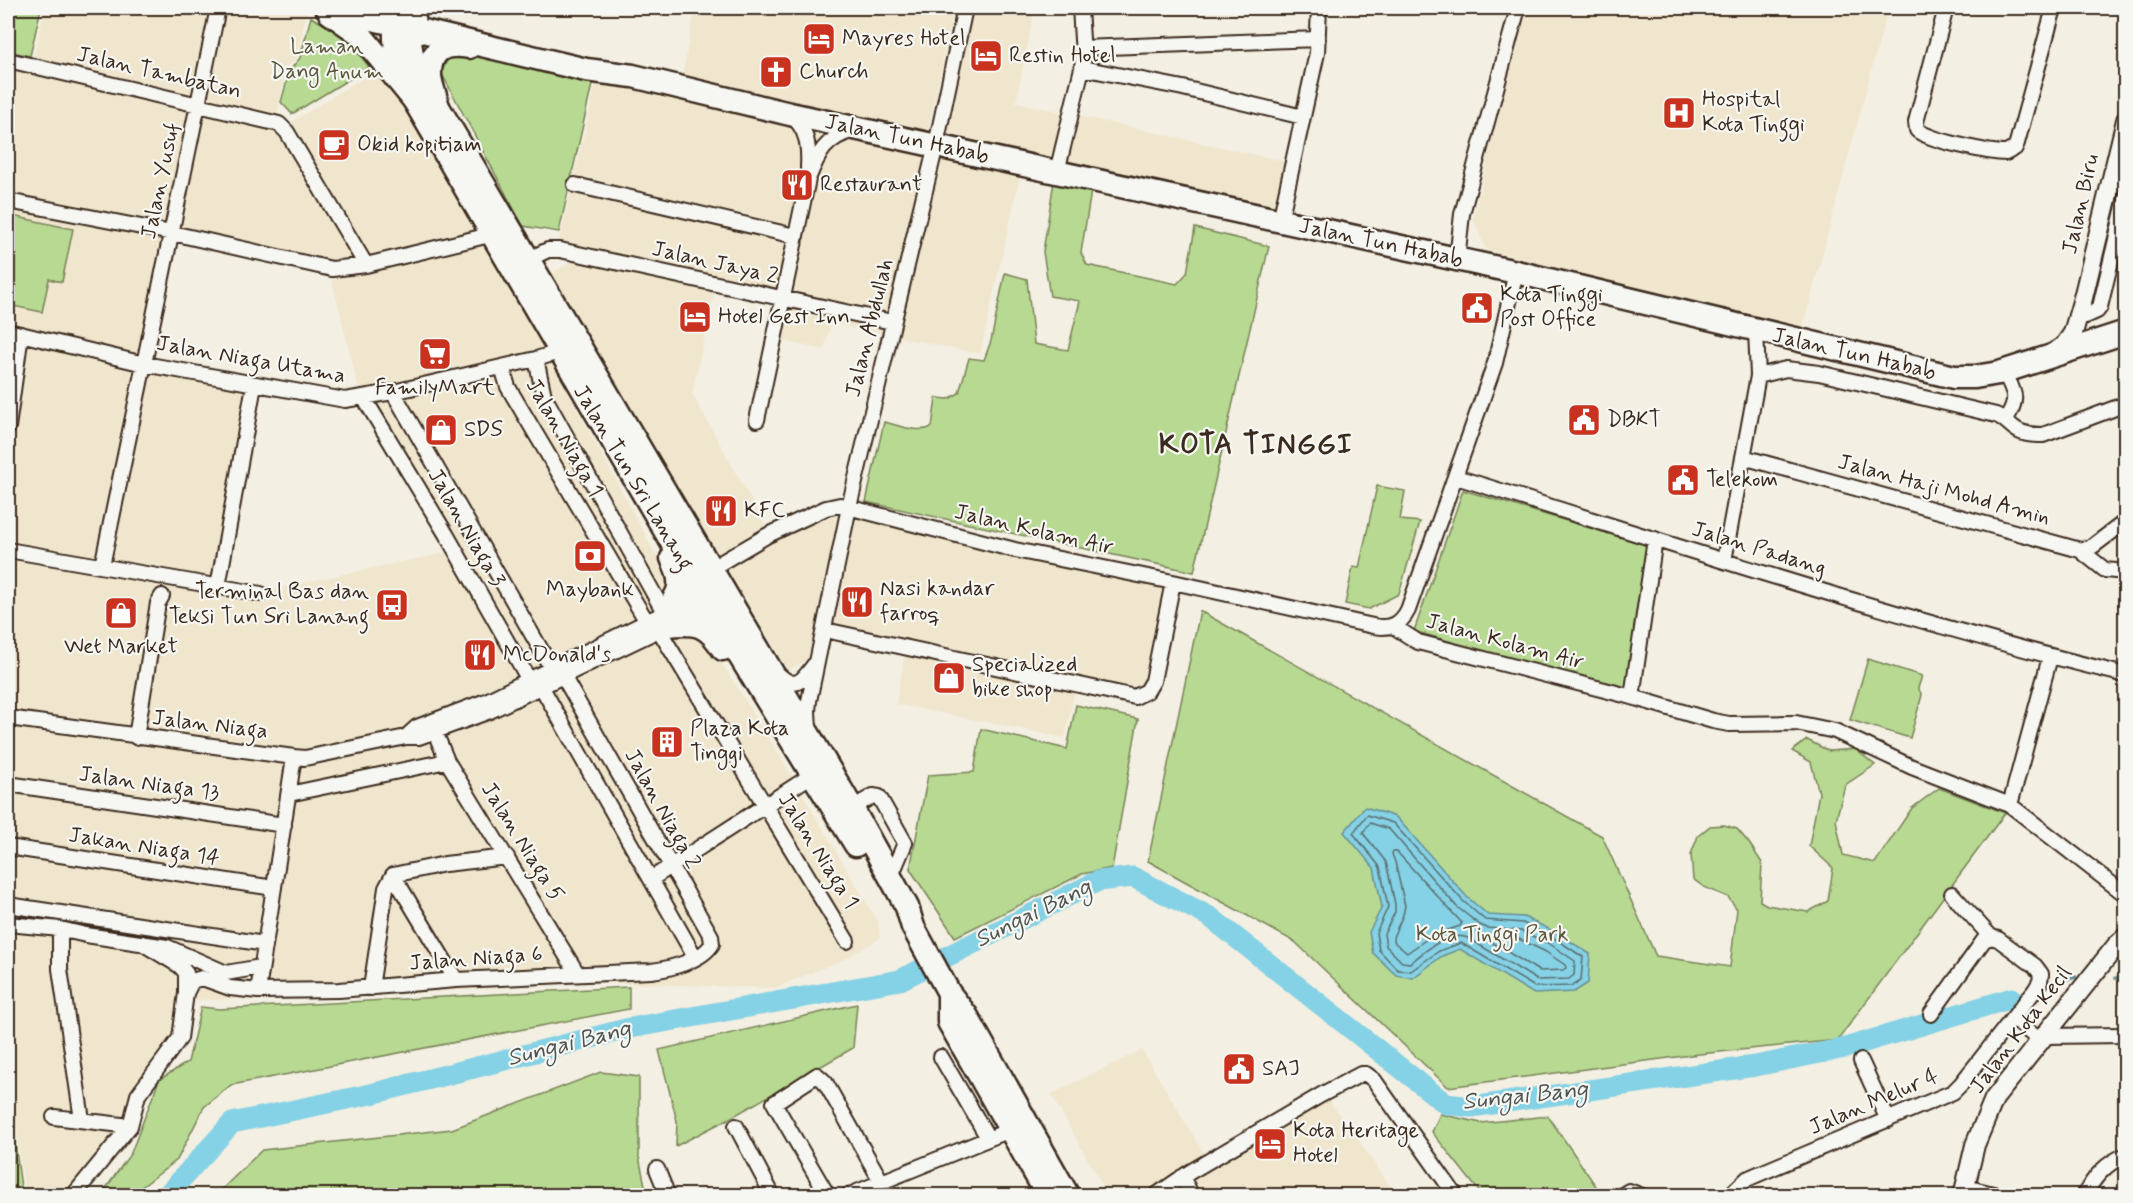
<svg xmlns="http://www.w3.org/2000/svg" width="2133" height="1203" font-family="Mynerve,sans-serif">
<style>
.built{fill:#f0e6ce}
.green{fill:#b7d992;stroke:#798258;stroke-width:1.5}
.water{fill:#85d1e5;stroke:#678e95;stroke-width:1.5}
.lines{fill:none;stroke-linecap:round;stroke-linejoin:round}
.shore{stroke:#596d6e;stroke-width:1.5}
.stream{stroke:#678e95;stroke-width:4}
.river{stroke:#85d1e5;stroke-width:21}
.minor-casing{stroke:#3b2a1e;stroke-width:18}
.tertiary-casing{stroke:#3b2a1e;stroke-width:22}
.primary-casing{stroke:#3b2a1e;stroke-width:27}
.trunk-casing{stroke:#3b2a1e;stroke-width:27}
.minor{stroke:#f6f6f2;stroke-width:14}
.tertiary{stroke:#f6f6f2;stroke-width:18}
.primary{stroke:#f6f6f2;stroke-width:22}
.trunk{stroke:#f6f6f2;stroke-width:22}
.labels{text-anchor:middle;dominant-baseline:central;stroke-width:4.5;stroke-linejoin:round;paint-order:stroke}
.poi-label{font-size:22px;fill:#3b2a1e;stroke:#f6f6f2;text-anchor:start}
.park-label{font-size:22px;fill:#5a563b;stroke:#f6f6f2}
.street-label{font-size:22px;fill:#3b2a1e;stroke:#f6f6f2}
.water-label{font-size:24px;font-style:italic;fill:#4e5450;stroke:#f6f6f2}
.district-label{font-size:28px;font-weight:bold;letter-spacing:1.5px;fill:#3b2a1e;stroke:#f6f6f2}
</style>
<rect width="100%" height="100%" fill="#f3efe2"/>
<filter id="ink" filterUnits="userSpaceOnUse"><feTurbulence type="fractalNoise" baseFrequency=".0167" numOctaves="2"/><feDisplacementMap in="SourceGraphic" scale="12" xChannelSelector="R" yChannelSelector="G"/><feConvolveMatrix kernelMatrix="1 2 1 2 8 2 1 2 1" color-interpolation-filters="sRGB"/></filter>
<g filter="url(#ink)">
<path class="built" d="M45,8H295L307,10L296,59L286,67L275,127L355,262L331,265L176,238L150,361L8,327V64L31,69Z
M695,8H954L928,132L682,77Z
M969,8H1035L1016,102L1288,162L1277,210L943,137Z
M1525,8H1888L1803,327L1487,251L1473,219Z
M381,67L482,232L664,570L784,763L878,922L880,938L849,957L775,988L579,982L341,998L191,1000L142,1100L79,1195L25,1196L8,1064V471L26,341L258,390L223,584L263,591L450,552L362,403L330,272L364,269L280,129Z
M597,79L1021,172L980,354L831,323L824,350L769,338L779,295L558,245Z
M577,258L715,289L692,394L768,530L826,504L1169,578L1147,683L1134,692L1077,680L1065,738L896,704L905,653L819,634L815,656L788,670L548,276Z
M1142,1050L1206,1157L1321,1091L1353,1132L1396,1195H1108L1051,1094Z"/>
<path class="green" d="M8,8H41L30,56L8,51Z
M311,17L346,37L369,67L292,114L281,102L290,70L300,58Z
M454,49L593,80L559,232L523,226L441,72Z
M1054,181L1091,191L1081,253L1087,265L1177,284L1187,273L1195,228L1269,246L1194,572L866,502L884,422C898,425 918,434 932,427L936,398L949,399L959,393L969,358L984,360L991,341L1005,273L1027,279L1034,344L1068,350L1080,301L1050,296L1043,252Z
M8,215L73,229L62,282L49,279L42,312L8,305Z
M1377,486L1405,491L1400,520L1420,522L1399,594L1369,609L1345,604L1353,567L1359,568Z
M1463,490L1647,545L1628,686L1620,691L1414,631Z
M1200,611L1602,836L1656,956L1730,967L1737,909L1728,897L1704,887L1693,879L1691,854L1698,836L1710,826L1724,825L1737,829L1749,843L1762,863L1760,901L1767,905L1808,912L1828,901L1833,868L1809,846L1819,793L1811,762L1792,751L1807,740L1829,751L1855,749L1875,765L1845,785L1836,820L1843,855L1875,863L1912,808L1939,788L2005,813L1838,1040L1699,1054L1448,1087L1295,942L1148,861Z
M1868,659L1922,676L1918,688L1922,695L1910,738L1850,720Z
M1076,705L1138,719L1112,868L1082,874L955,937L910,869L928,775L974,772L981,729L1067,749Z
M629,987V1009L231,1085L204,1107L177,1160L139,1189L135,1195H101L131,1153L159,1080L188,1062L201,1007L219,1009Z
M857,1004L853,1048L732,1117L676,1146L677,1121L659,1050Z
M601,1072L639,1077V1157L647,1195H216L262,1150L452,1129Z
M8,1089L22,1195H8Z
M1440,1114L1481,1123L1548,1116L1602,1195H1482L1432,1132Z"/>
<path class="water" d="M1365,807L1396,817L1467,897L1488,915L1524,917L1557,933L1590,954L1588,983L1574,992L1534,994L1460,949L1442,956L1413,978L1396,975L1373,953L1369,932L1382,907L1374,868L1344,832Z"/>
<g class="lines">
<path class="shore" d="M1367,815L1393,823L1463,901L1485,920L1523,923L1554,938L1583,957L1581,980L1571,986L1535,987L1461,943L1439,951L1411,971L1398,970L1379,950L1376,933L1388,907L1380,867L1353,833Z
M1370,823L1389,829L1457,907L1480,925L1487,928L1521,931L1550,944L1575,961L1574,975L1569,979L1537,980L1468,938C1447,930 1425,952 1410,963L1402,962L1386,946L1384,934L1395,912V904L1386,862L1363,833Z
M1393,851L1397,852L1462,923L1460,926L1431,936L1407,953L1395,943L1393,937L1403,915L1405,906L1395,862L1392,854Z
M1494,938L1519,939L1546,952L1565,965L1566,968L1563,970L1539,971L1493,943L1491,940Z"/>
<path class="stream" d="M2116,978H2126
M2066,979L2075,977"/>
<path class="river" d="M166,1196L232,1123L371,1094L630,1028L900,980L1098,881L1133,877L1210,917L1446,1104L1471,1107L1755,1066L1845,1048L2012,998"/>
<defs>
<path id="minor" d="M1946,8L1916,122L1917,130C1928,140 1990,153 2006,153L2015,148L2017,143L2054,8
M1082,48L1318,39
M8,60L279,124L287,132L366,265
M1082,68L1183,88L1303,117
M791,115C808,130 809,147 808,168
M1057,172L1082,68L1083,55L1080,8
M575,185L795,236
M8,201L172,233L332,269L366,265L498,233
M1280,221L1317,53L1319,8
M529,259L548,250H560L892,322
M1457,260L1462,214L1518,8
M2086,316L2097,311L2100,307L2126,198
M8,331L144,364L345,400L393,392L536,359L559,352L566,348
M536,359L544,396L665,614
M502,367L508,387L647,622
M2004,371C2014,393 2020,397 2006,419
M1758,376L1786,369L1819,373L1996,415C2006,419 2009,425 2017,430C2025,435 2034,435 2043,435L2126,404
M393,392L552,669
M364,398L446,534L529,680
M757,420L808,179C818,154 825,138 854,130
M8,427L21,334
M1743,457L2080,550L2093,546L2126,521
M1456,477C1678,546 1900,620 2126,675
M8,550L261,594
M2080,550L2105,570L2126,572
M1724,561L1758,376L1756,331
M102,566L218,8
M705,572L768,535L826,508L840,505L1015,550L1173,582L1373,626C1389,629 1400,626 1408,610L1495,363L1516,272
M218,587L254,385
M1393,626L1418,642L1632,697L1713,721L1729,724L1796,723L1835,731L1912,767L2010,805L2126,895
M659,630L847,941
M825,630L1135,697L1147,691L1153,681L1173,582
M778,674C796,691 802,681 814,665
M541,686L695,957
M1632,697L1655,539
M8,718L294,757L305,758L406,737H419L490,711L715,603
M809,729L808,711L809,701L849,507L936,145L965,8
M435,732L447,761L577,973
M136,737L158,603L162,596
M406,737L417,727L486,701L709,591
M8,784L284,825
M289,794L447,761
M2010,805L2050,657
M852,808L873,796L879,797L905,843L891,876
M8,847L274,888
M393,875L456,980
M651,879L812,775
M1952,894L1991,937
M8,905L265,944
M8,924L60,929L86,935L167,947L226,973L261,967
M60,929V969L82,1120
M371,988L386,888L393,875L445,864L507,857
M258,991L294,757
M186,993L192,981L202,978L230,988L258,991L339,990L456,980L651,971C669,969 702,961 712,944L711,936L563,676
M2013,1018L2040,1041
M2044,1036L2126,1035
M941,1057L988,1138
M1861,1061L1888,1120
M54,1117L130,1126
M736,1126L773,1196
M657,1169L668,1196
M1182,1177L1192,1196
M1965,1187L2001,1196
M73,1196L130,1126L138,1095L180,1038L186,993V973L180,966L142,943
M828,1196L774,1103L817,1075L825,1082L881,1181
M847,1196L1010,1130
M1155,1196L1190,1172L1321,1095L1361,1074H1366L1374,1080L1456,1196
M1621,1196L1629,1191L1642,1196
M1729,1196L1747,1179L1756,1175L1953,1092L1961,1084L2035,990L2040,982L2041,974L2035,966L1998,939L1991,937L1984,940L1931,1014
M2084,1196C2094,1177 2106,1163 2126,1155"/>
<path id="tertiary" d="M2051,354L2064,346L2073,333L2083,298L2126,120
M1963,1196L1975,1145L1994,1099L2116,946L2126,937"/>
<path id="primary" d="M397,11C391,50 397,65 414,100L709,606L856,845
M414,15L410,43L414,66L852,808L907,907L913,927L949,993L966,1015L1068,1196
M665,614C681,590 684,585 672,558
M668,625C697,622 707,624 723,649
M949,993V1022L1048,1196"/>
<path id="trunk" d="M327,8L586,70L633,76L790,114L1516,272L1954,377H1975L1999,373L2126,332
M330,13L360,34L414,100
M438,109C437,98 431,87 430,76C429,48 446,43 469,47"/>
</defs>
<use href="#minor" class="minor-casing"/>
<use href="#tertiary" class="tertiary-casing"/>
<use href="#primary" class="primary-casing"/>
<use href="#trunk" class="trunk-casing"/>
<use href="#minor" class="minor"/>
<use href="#tertiary" class="tertiary"/>
<use href="#primary" class="primary"/>
<use href="#trunk" class="trunk"/>
</g>
</g>
<defs>
<symbol id="hotel-square" viewBox="-11 -11 22 22"><rect x="-9" y="-9" width="18" height="18" rx="4" fill="#c8321e" stroke="#f6f6f2"/><path d="M-6-4.5h1.5V1H6V5H4.5V3h-9V5H-6ZM-4 0a1.8 1.8 0 1 1 3.6 0ZM.5 0V-2.5h3Q6-2.5 6 0Z" fill="#fff"/></symbol>
<symbol id="church-square" viewBox="-11 -11 22 22"><rect x="-9" y="-9" width="18" height="18" rx="4" fill="#c8321e" stroke="#f6f6f2"/><path d="M-1.2-6h2.4v3.5h3.3v2.4h-3.3V6h-2.4V-.1h-3.3v-2.4h3.3Z" fill="#fff"/></symbol>
<symbol id="hospital-square" viewBox="-11 -11 22 22"><rect x="-9" y="-9" width="18" height="18" rx="4" fill="#c8321e" stroke="#f6f6f2"/><path d="M-5-5h3v3.5h4V-5h3V5h-3V1.5h-4V5h-3Z" fill="#fff"/></symbol>
<symbol id="cafe-square" viewBox="-11 -11 22 22"><rect x="-9" y="-9" width="18" height="18" rx="4" fill="#c8321e" stroke="#f6f6f2"/><path d="M-5.5-4.5H6V0H3Q3 3.5 0 3.5H-2.5Q-5.5 3.5-5.5 0ZM3-3.2v2h1.7v-2ZM-6 4.5H4V6H-6Z" fill="#fff"/></symbol>
<symbol id="restaurant-square" viewBox="-11 -11 22 22"><rect x="-9" y="-9" width="18" height="18" rx="4" fill="#c8321e" stroke="#f6f6f2"/><path d="M-5-6h1v4h1v-4h1v4h1v-4h1v5L-1.5 .5V6h-2V.5L-5-1ZM5-6V6H3V1.5H1.5Q1.5-4 5-6Z" fill="#fff"/></symbol>
<symbol id="civic-square" viewBox="-11 -11 22 22"><rect x="-9" y="-9" width="18" height="18" rx="4" fill="#c8321e" stroke="#f6f6f2"/><path d="M-.6-6.5H3V-4.5H.6V-3L4-1V1h2V6H-6V1h2V-1L-.6-3ZM-1.2 2.5V6h2.4V2.5Z" fill="#fff"/></symbol>
<symbol id="supermarket-square" viewBox="-11 -11 22 22"><rect x="-9" y="-9" width="18" height="18" rx="4" fill="#c8321e" stroke="#f6f6f2"/><path d="M-6-5.5h2.5l.6 2H6L4.5 2H-2.5L-4.4-4H-6ZM-1.5 3.2a1.3 1.3 0 1 0 .1 0ZM3 3.2a1.3 1.3 0 1 0 .1 0Z" fill="#fff"/></symbol>
<symbol id="shop-square" viewBox="-11 -11 22 22"><rect x="-9" y="-9" width="18" height="18" rx="4" fill="#c8321e" stroke="#f6f6f2"/><path d="M-5-2.5h2.3a2.7 3.5 0 0 1 5.4 0H5L5.5 6h-11ZM-1.5-2.5h3a1.5 2.3 0 0 0-3 0Z" fill="#fff"/></symbol>
<symbol id="bank-square" viewBox="-11 -11 22 22"><rect x="-9" y="-9" width="18" height="18" rx="4" fill="#c8321e" stroke="#f6f6f2"/><path d="M-6-4H6V4H-6ZM0-2.3a2.3 2.3 0 1 0 0 4.6a2.3 2.3 0 1 0 0-4.6Z" fill="#fff"/></symbol>
<symbol id="bus-square" viewBox="-11 -11 22 22"><rect x="-9" y="-9" width="18" height="18" rx="4" fill="#c8321e" stroke="#f6f6f2"/><path d="M-5-6H5V4H4V6H2V4H-2V6H-4V4H-5ZM-3.5-4V0h7V-4ZM-3.5 1.2v1.5H-2V1.2ZM2 1.2v1.5H3.5V1.2Z" fill="#fff"/></symbol>
<symbol id="building-square" viewBox="-11 -11 22 22"><rect x="-9" y="-9" width="18" height="18" rx="4" fill="#c8321e" stroke="#f6f6f2"/><path d="M-4-6H4V6H1V3H-1V6H-4ZM-2.5-4.3h1.7v1.8h-1.7ZM.8-4.3h1.7v1.8H.8ZM-2.5-1h1.7V.8h-1.7ZM.8-1h1.7V.8H.8Z" fill="#fff"/></symbol>
</defs>
<g fill-rule="evenodd">
<use href="#hotel-square" x="800" y="20" width="38" height="38"/>
<use href="#hotel-square" x="967" y="37" width="38" height="38"/>
<use href="#church-square" x="757" y="53" width="38" height="38"/>
<use href="#hospital-square" x="1660" y="94" width="38" height="38"/>
<use href="#cafe-square" x="315" y="126" width="38" height="38"/>
<use href="#restaurant-square" x="778" y="166" width="38" height="38"/>
<use href="#civic-square" x="1458" y="289" width="38" height="38"/>
<use href="#hotel-square" x="676" y="298" width="38" height="38"/>
<use href="#supermarket-square" x="416" y="335" width="38" height="38"/>
<use href="#civic-square" x="1565" y="401" width="38" height="38"/>
<use href="#shop-square" x="422" y="411" width="38" height="38"/>
<use href="#civic-square" x="1664" y="461" width="38" height="38"/>
<use href="#restaurant-square" x="702" y="492" width="38" height="38"/>
<use href="#bank-square" x="571" y="537" width="38" height="38"/>
<use href="#restaurant-square" x="838" y="583" width="38" height="38"/>
<use href="#bus-square" x="373" y="586" width="38" height="38"/>
<use href="#shop-square" x="102" y="594" width="38" height="38"/>
<use href="#restaurant-square" x="461" y="636" width="38" height="38"/>
<use href="#shop-square" x="930" y="659" width="38" height="38"/>
<use href="#building-square" x="648" y="723" width="38" height="38"/>
<use href="#civic-square" x="1220" y="1050" width="38" height="38"/>
<use href="#hotel-square" x="1251" y="1125" width="38" height="38"/>
</g>
<g class="labels">
<g class="poi-label">
<text x="842" y="39">Mayres Hotel</text>
<text x="1009" y="56">Restin Hotel</text>
<text x="799" y="72">Church</text>
<text x="1702" y="100">Hospital<tspan x="1702" dy="25">Kota Tinggi</tspan></text>
<text x="357" y="145">Okid kopitiam</text>
<text x="820" y="185">Restaurant</text>
<text x="1500" y="295">Kota Tinggi<tspan x="1500" dy="25">Post Office</tspan></text>
<text x="718" y="317">Hotel Gest Inn</text>
<text x="435" y="388" text-anchor="middle">FamilyMart</text>
<text x="1607" y="420">DBKT</text>
<text x="464" y="430">SDS</text>
<text x="1706" y="480">Telekom</text>
<text x="744" y="511">KFC</text>
<text x="880" y="589">Nasi kandar<tspan x="880" dy="25">farroq</tspan></text>
<text x="590" y="590" text-anchor="middle">Maybank</text>
<text x="369" y="592" text-anchor="end">Terminal Bas dan<tspan x="369" dy="25">Teksi Tun Sri Lanang</tspan></text>
<text x="121" y="647" text-anchor="middle">Wet Market</text>
<text x="503" y="655">McDonald's</text>
<text x="972" y="665">Specialized<tspan x="972" dy="25">bike shop</tspan></text>
<text x="690" y="729">Plaza Kota<tspan x="690" dy="25">Tinggi</tspan></text>
<text x="1262" y="1069">SAJ</text>
<text x="1293" y="1131">Kota Heritage<tspan x="1293" dy="25">Hotel</tspan></text>
</g>
<g class="park-label">
<text x="327" y="47">Laman<tspan x="327" dy="25">Dang Anum</tspan></text>
<text x="1492" y="935">Kota Tinggi Park</text>
</g>
<g class="street-label">
<text transform="translate(159 73) rotate(13)">Jalan Tambatan</text>
<text transform="translate(907 139) rotate(12)">Jalan Tun Habab</text>
<text transform="translate(161 181) rotate(-78)">Jalan Yusuf</text>
<text transform="translate(2081 204) rotate(-77)">Jalan Biru</text>
<text transform="translate(1381 243) rotate(12)">Jalan Tun Habab</text>
<text transform="translate(715 263) rotate(13)">Jalan Jaya 2</text>
<text transform="translate(870 328) rotate(-76)">Jalan Abdullah</text>
<text transform="translate(1854 354) rotate(13)">Jalan Tun Habab</text>
<text transform="translate(251 360) rotate(10)">Jalan Niaga Utama</text>
<text transform="translate(564 438) rotate(60)">Jalan Niaga 1</text>
<text transform="translate(633 478) rotate(59)">Jalan Tun Sri Lanang</text>
<text transform="translate(1944 490) rotate(15)">Jalan Haji Mohd Amin</text>
<text transform="translate(466 528) rotate(60)">Jalan Niaga 3</text>
<text transform="translate(1034 530) rotate(13)">Jalan Kolam Air</text>
<text transform="translate(1759 549) rotate(17)">Jalan Padang</text>
<text transform="translate(1505 642) rotate(15)">Jalan Kolam Air</text>
<text transform="translate(210 725) rotate(7)">Jalan Niaga</text>
<text transform="translate(149 784) rotate(8)">Jalan Niaga 13</text>
<text transform="translate(662 809) rotate(61)">Jalan Niaga 2</text>
<text transform="translate(522 842) rotate(58)">Jalan Niaga 5</text>
<text transform="translate(144 847) rotate(9)">Jakan Niaga 14</text>
<text transform="translate(818 851) rotate(58)">Jalan Niaga 1</text>
<text transform="translate(476 959) rotate(-4)">Jalan Niaga 6</text>
<text transform="translate(2021 1030) rotate(-53)">Jalan Kota Kecil</text>
<text transform="translate(1874 1102) rotate(-23)">Jalan Melur 4</text>
</g>
<g class="water-label">
<text transform="translate(1033 914) rotate(-26)">Sungai Bang</text>
<text transform="translate(569 1044) rotate(-14)">Sungai Bang</text>
<text transform="translate(1525 1096) rotate(-6)">Sungai Bang</text>
</g>
<g class="district-label">
<text x="1256" y="445">KOTA TINGGI</text>
</g>
</g>
<rect width="2133" height="1203" fill="none" stroke="#f6f6f2" stroke-width="30"/>
<rect x="15" y="15" width="2103" height="1173" fill="none" stroke="#3b2a1e" stroke-width="2" filter="url(#ink)"/>
</svg>
